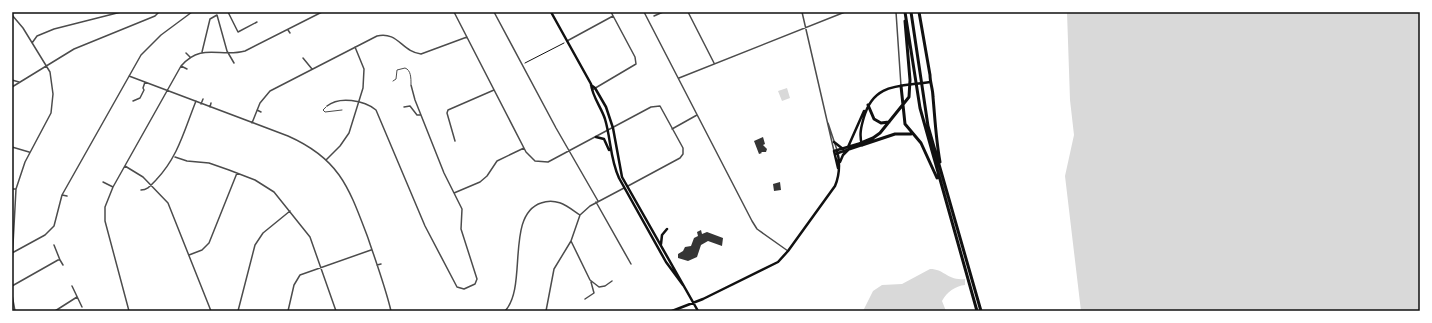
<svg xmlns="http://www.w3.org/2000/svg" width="1432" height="323" font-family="Roboto,sans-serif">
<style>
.water{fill:#d9d9d9}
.building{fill:#353535}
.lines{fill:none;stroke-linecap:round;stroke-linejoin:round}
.path{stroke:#111;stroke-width:1}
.service{stroke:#4c4c4c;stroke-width:1}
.minor{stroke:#4c4c4c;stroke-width:1.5}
.secondary{stroke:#111;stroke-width:2.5}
.motorway{stroke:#111;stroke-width:3}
.neatline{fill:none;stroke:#111;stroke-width:1.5}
</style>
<rect width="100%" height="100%" fill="#fff"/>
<path class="water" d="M1067,12H1420V311H1081L1065,176L1074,135L1070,100Z
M787,88L790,98L782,101L778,91Z
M930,269C945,269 947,281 965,279V285C955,286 947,292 942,301L946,311H863L873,291L882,285L902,284Z"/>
<path class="building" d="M763,137L765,144L763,145L767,149L766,152H761L762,153L759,154L754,141Z
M780,182L781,190L774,191L773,184Z
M701,230L702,234L707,232L723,238L722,246L708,241L701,245L697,257L688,261L678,258V254L683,251L685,247L691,246L694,238L698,236L697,232Z"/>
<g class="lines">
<path class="path" d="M525,63L564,43"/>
<path class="service" d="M393,81L396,79L397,70L405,68C411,70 411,78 411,84
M326,107L323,110L325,112L342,110"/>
<path class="minor" d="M228,12L238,32L257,22
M454,12L526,152L535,161L548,162L651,107L660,106L683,148V154L680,158L628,186
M494,12L556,128L598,201
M644,12L752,221L757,229L788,251
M688,12L714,63
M802,12L834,151
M896,12L901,86
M12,15L23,28L50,72L53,94L51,113L25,162L16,189L12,263
M654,16L663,12
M288,30L290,33
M567,41L613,16
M32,43L37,36L54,29L121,12
M202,52L210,19L217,15L227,51L234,63
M186,53L190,57
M303,58L312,69
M181,66L187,69
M129,76L288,136C340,159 349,188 368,238C376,262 385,286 391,311
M679,78L845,12
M12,80L19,82
M12,87L74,49L155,16L159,12
M592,90L636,64L635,57L611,12
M133,101L140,98L144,90L143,88L145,82
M201,104L203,99
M327,106C339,96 364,100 376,110L425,226L457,287L464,289L475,284L477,279L461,229L462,209L444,173L415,100L411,85
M210,107L211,103
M404,107L410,106L417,115H421
M257,110L261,112
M252,123L260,103L270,91L377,36C398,31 402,52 421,54L467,37
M828,123L837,150
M672,129L697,115
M455,141L447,113L448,110L494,90
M12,147L29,152
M175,157L187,161L209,163L229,170L255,180L274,192L310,237L336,311
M326,160L340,146L349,133L363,88L364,69L355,47
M125,166L143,177L168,203L211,311
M103,182L113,187
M12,189H16
M141,190C148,190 151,185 156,180C178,157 184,131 196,101
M454,193L480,182L487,176L497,161L524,148
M62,195L67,196
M596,202L631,264
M571,241L590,280L599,287L605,286L612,281
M54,245L60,260
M12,253L45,235L54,226L62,195L141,55L161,35L192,12
M189,255L202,250L209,243L237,173
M377,265L381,264
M12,286L58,260H60L63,265
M72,286L82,307
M12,295L15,311
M585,299L594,293L591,282
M55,311L77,297
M129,311L105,221V207L113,187L181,66C202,42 220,58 245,51L322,12
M238,311L255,245L263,233L290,211
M288,311L294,285L300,275L371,250
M505,311C528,287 505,215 541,203C557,197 568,207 580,215
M546,311L554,269L571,241L580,215L590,206L624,188"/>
<path class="secondary" d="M551,12L591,84C592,96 601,107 605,119C611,139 610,159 619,178L666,262L683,285
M591,85L595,88L606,107L613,128L622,177L698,311
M596,137L604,139L609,150
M834,142L843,149
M848,147L864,111
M835,154L862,145C859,135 861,127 864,117C874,82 900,87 930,82
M840,162L843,155L848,150
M838,168L834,151L861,143
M661,244L662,235L667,229
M672,311L703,299L778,262L788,251L835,186C840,174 840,162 837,150"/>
<path class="motorway" d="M905,12L920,108L977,311
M911,12L928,126L981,311
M919,12L930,75C930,83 933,89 933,97C935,119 936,140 940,162
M901,86L905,124L921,143L937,178
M868,105L874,119L881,123L889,122
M861,143L873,138L880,133L909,97L910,80L905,21
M862,145L895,134H911"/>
</g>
<rect width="1432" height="323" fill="none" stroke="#ffffff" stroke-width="26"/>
<rect x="13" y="13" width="1406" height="297" class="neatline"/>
</svg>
